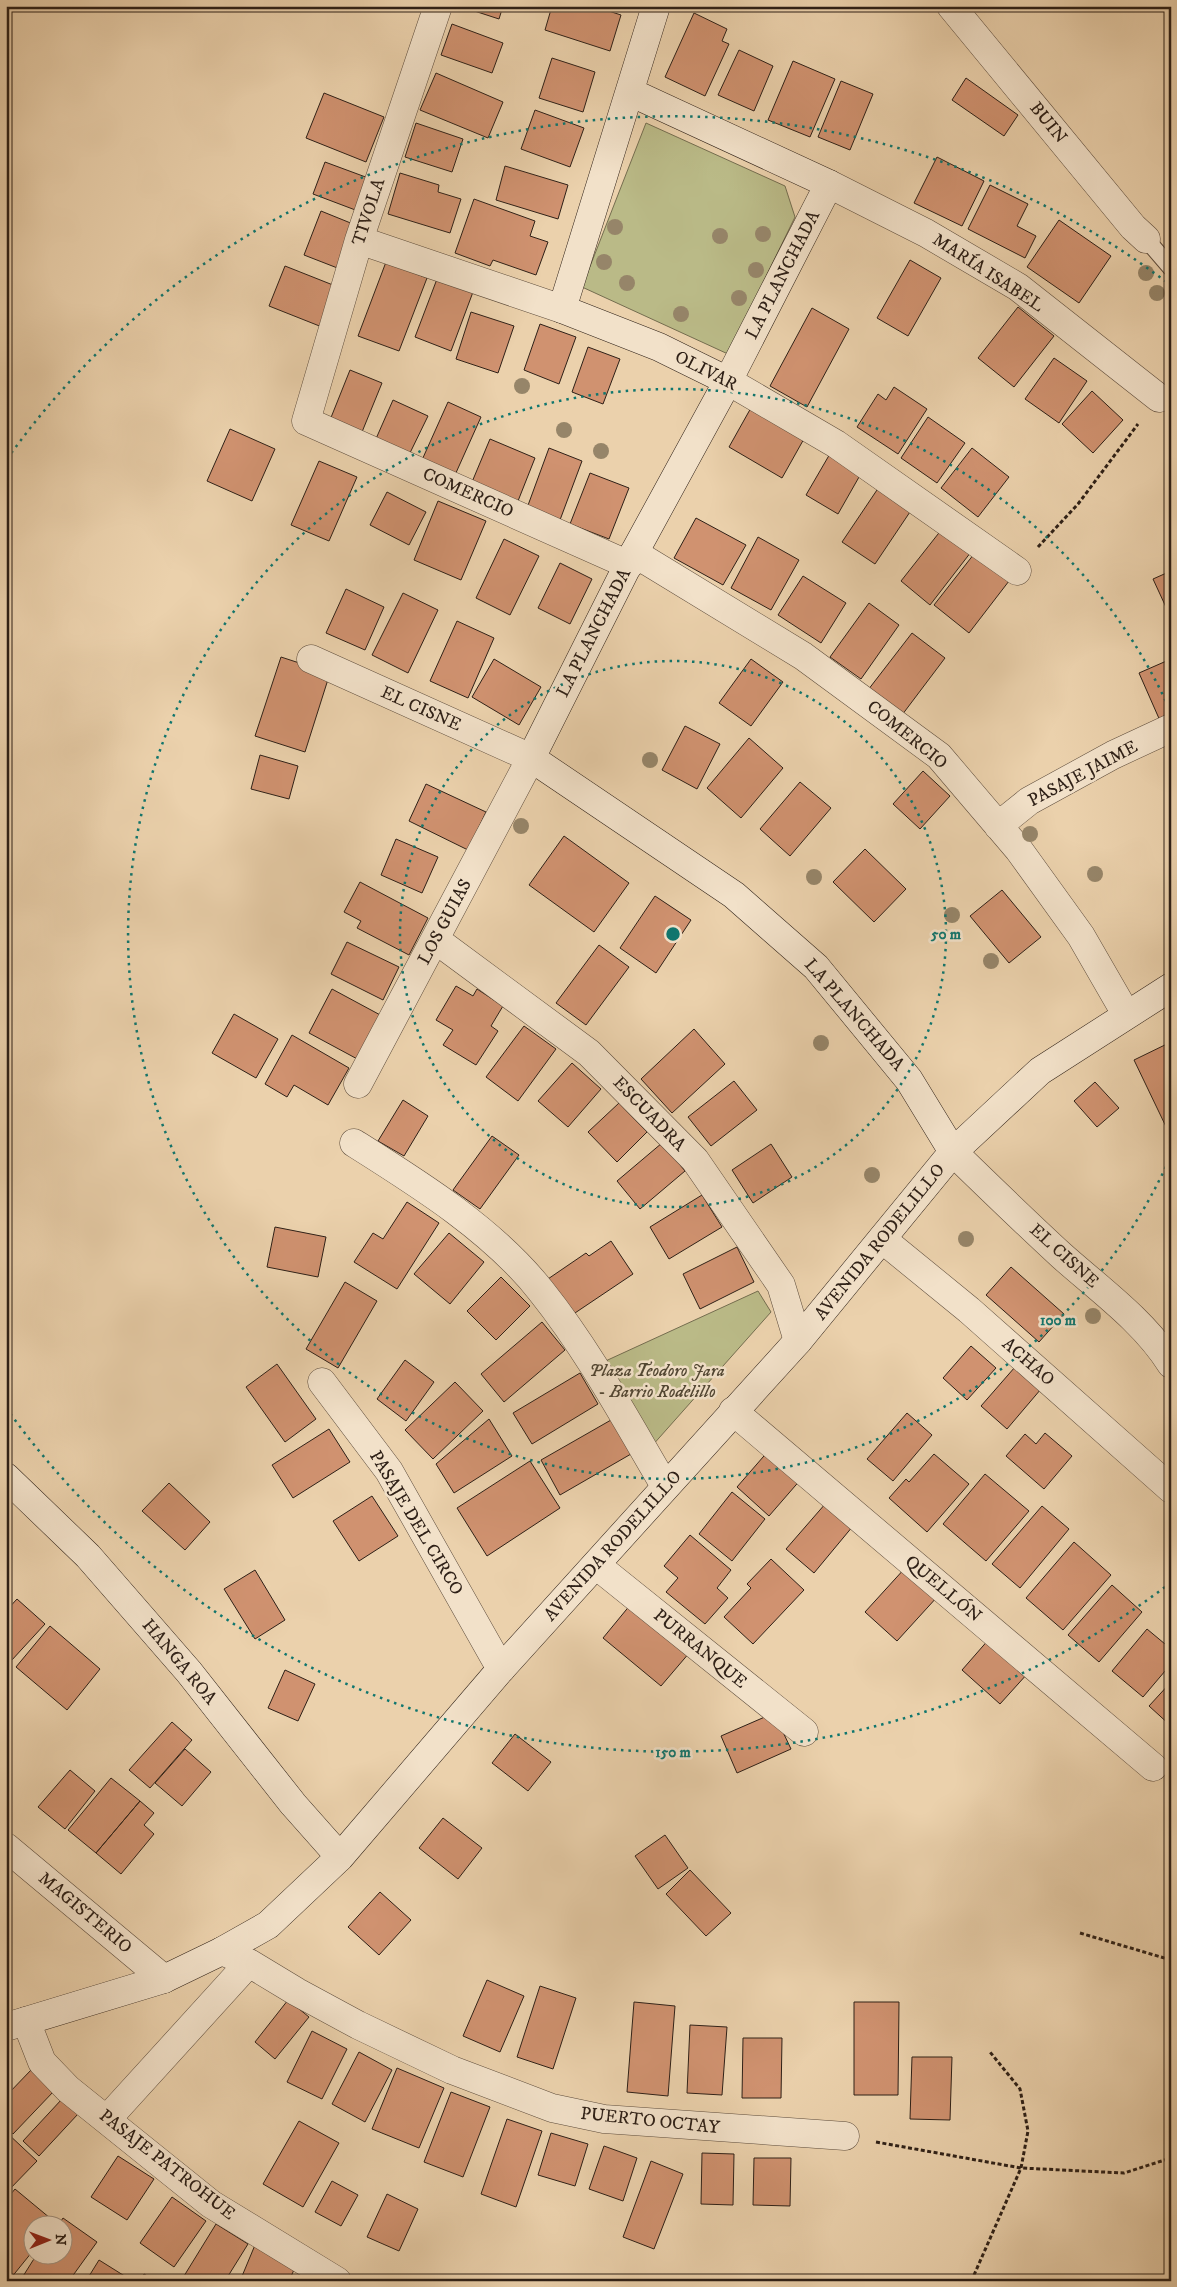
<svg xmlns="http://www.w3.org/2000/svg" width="1177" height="2287" font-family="'IM FELL DW Pica',serif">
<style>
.green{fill:#baba87;stroke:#746d4f}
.building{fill:#d09270;stroke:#2e2017}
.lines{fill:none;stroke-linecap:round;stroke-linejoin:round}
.lane-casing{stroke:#5d4c3c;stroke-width:18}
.street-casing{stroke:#5d4c3c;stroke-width:29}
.secondary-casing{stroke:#2e2017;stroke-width:29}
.path{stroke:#2e2017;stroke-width:3;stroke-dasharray:4 2.5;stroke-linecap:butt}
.lane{stroke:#f2e1c9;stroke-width:16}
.street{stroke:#f2e1c9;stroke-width:28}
.secondary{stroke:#f2e1c9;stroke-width:28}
.tree{fill:#968569}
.ring{fill:none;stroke:#0f766e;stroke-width:2.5;stroke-dasharray:2.5 5}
.labels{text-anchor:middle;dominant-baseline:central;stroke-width:5;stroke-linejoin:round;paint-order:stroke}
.street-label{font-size:18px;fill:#2e2017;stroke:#f2e1c9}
.park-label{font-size:18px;font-style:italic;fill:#514633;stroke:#f2e1c9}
.centre{fill:#0f766e;stroke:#f2e1c9;stroke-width:2.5}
.ring-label{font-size:15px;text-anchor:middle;font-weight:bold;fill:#0f766e;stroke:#f2e1c9;stroke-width:5;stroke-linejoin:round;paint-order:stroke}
</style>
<rect width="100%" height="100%" fill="#ebd1ac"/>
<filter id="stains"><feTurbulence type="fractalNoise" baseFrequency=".004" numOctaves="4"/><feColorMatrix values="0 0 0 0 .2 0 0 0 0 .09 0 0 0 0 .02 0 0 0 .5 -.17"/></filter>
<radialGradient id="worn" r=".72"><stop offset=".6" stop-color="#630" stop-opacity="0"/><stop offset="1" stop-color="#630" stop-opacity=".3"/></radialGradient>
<path class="green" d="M646,123L785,186L795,217L728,354L582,287Z
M758,1291L771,1312L651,1447L599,1364Z"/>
<path class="building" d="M459,6H503L499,19Z
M552,6H593L621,15L610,51L545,30Z
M694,13L727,29L722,41L729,44L705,96L665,77Z
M452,24L503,43L492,73L441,55Z
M739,50L773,66L754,111L718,95Z
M552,58L595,72L583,112L539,98Z
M793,61L835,79L810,137L768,120Z
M436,73L503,102L488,138L420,110Z
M966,78L1018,115L1004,136L952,100Z
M841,81L873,94L850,150L818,137Z
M324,93L384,117L366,162L306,138Z
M535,110L584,128L570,167L521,149Z
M416,123L463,139L452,172L405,157Z
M937,157L984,181L962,226L914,203Z
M325,162L371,179L358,211L313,194Z
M505,166L568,185L558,219L496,200Z
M400,173L439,185L438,192L461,199L450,233L388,214Z
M990,185L1028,204L1017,226L1036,236L1025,258L968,229Z
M474,199L535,221L530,236L548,242L536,275L493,260L490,266L455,253Z
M321,211L358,226L340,269L304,255Z
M1059,220L1111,256L1079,303L1027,267Z
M910,260L941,278L908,336L877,318Z
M386,262L427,278L399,351L358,336Z
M285,266L338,287L322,327L269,306Z
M437,279L473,292L451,351L415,337Z
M1018,307L1054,336L1014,387L978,358Z
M812,308L849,329L807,407L770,386Z
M471,312L514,326L498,373L456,359Z
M540,324L576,337L559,384L524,370Z
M588,347L620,359L603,404L572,392Z
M1054,358L1087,381L1059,423L1025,399Z
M350,370L382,383L362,432L330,420Z
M894,387L927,409L898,454L857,427L878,394L886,400Z
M1092,391L1123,420L1093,453L1062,424Z
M393,400L428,416L408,457L375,441Z
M448,402L481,417L455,475L422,460Z
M752,406L805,437L782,478L729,447Z
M928,417L965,443L937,483L901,458Z
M230,429L275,449L252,501L207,481Z
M490,439L535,458L518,501L472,482Z
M549,448L582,461L560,520L527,508Z
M972,448L1009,477L978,517L941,488Z
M831,452L863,470L838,514L806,495Z
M319,461L357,477L329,541L291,525Z
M590,473L629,488L609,539L570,524Z
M881,484L914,506L875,564L842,542Z
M387,492L426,512L409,545L370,525Z
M438,501L486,521L461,580L414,560Z
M696,518L746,545L723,585L674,558Z
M942,529L971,552L930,605L901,581Z
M758,537L799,560L771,610L731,588Z
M504,539L539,556L510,615L476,598Z
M974,554L1009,581L969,633L934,605Z
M560,563L592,579L570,624L538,608Z
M1171,571V618L1153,579Z
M803,576L846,603L821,643L778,615Z
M346,589L384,607L365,650L326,633Z
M403,593L438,610L408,673L372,655Z
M869,603L899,625L861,679L830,657Z
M457,621L494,638L468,698L430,681Z
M912,633L945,658L902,715L868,690Z
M281,657L330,673L305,752L255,736Z
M494,659L541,687L519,725L472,697Z
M751,659L783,682L751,726L719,703Z
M1171,659V719L1161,723L1139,673Z
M685,726L720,744L697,789L662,770Z
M749,738L783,768L741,818L707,788Z
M260,755L298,766L289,799L251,789Z
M923,771L950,796L920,829L893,804Z
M800,782L831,808L790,856L760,829Z
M426,784L486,812L468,850L409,821Z
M564,836L629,883L594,932L529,885Z
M396,839L438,857L422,893L381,875Z
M865,849L906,889L874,922L833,882Z
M360,882L428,918L409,955L357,928L361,921L344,912Z
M1002,890L1041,937L1009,963L970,916Z
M655,896L691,920L656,973L620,948Z
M347,942L399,967L383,1000L331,974Z
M599,945L629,967L586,1025L556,1003Z
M456,986L473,996L477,989L503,1006L491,1026L498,1031L476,1065L443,1045L453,1030L436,1020Z
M332,989L384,1017L361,1061L309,1033Z
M234,1014L278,1039L256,1078L212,1053Z
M524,1026L556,1049L518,1101L486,1077Z
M694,1029L725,1064L672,1113L641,1079Z
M292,1035L349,1068L328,1105L294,1085L287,1097L265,1084Z
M1171,1042V1134L1170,1135L1134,1060Z
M572,1063L601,1089L568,1127L538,1101Z
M734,1081L757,1110L711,1146L688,1117Z
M1095,1082L1119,1108L1097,1127L1074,1101Z
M403,1100L428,1116L404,1156L378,1141Z
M619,1103L647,1132L617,1162L588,1132Z
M492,1136L519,1155L480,1209L453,1190Z
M662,1143L685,1171L640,1209L617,1181Z
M771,1144L792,1177L753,1203L732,1170Z
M702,1195L722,1227L669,1259L650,1227Z
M407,1202L439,1223L397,1289L354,1262L373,1233L383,1239Z
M275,1227L326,1237L318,1277L267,1267Z
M449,1233L484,1262L450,1304L414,1274Z
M611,1241L633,1274L569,1317L545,1281L586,1253L589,1256Z
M737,1247L754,1282L700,1309L683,1274Z
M1011,1267L1064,1314L1039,1342L986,1295Z
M501,1277L530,1306L496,1340L467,1311Z
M345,1282L377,1301L338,1368L306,1349Z
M542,1322L565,1350L504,1402L481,1374Z
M971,1346L996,1368L967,1400L943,1378Z
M405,1360L434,1382L406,1421L377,1399Z
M277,1364L316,1419L285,1442L246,1387Z
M1015,1367L1041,1389L1007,1429L981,1406Z
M580,1373L598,1404L532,1444L513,1413Z
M455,1382L483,1411L433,1459L405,1430Z
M907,1413L932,1435L893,1481L867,1459Z
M489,1419L512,1456L454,1493L436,1464Z
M611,1420L631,1454L560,1495L541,1460Z
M329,1429L350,1462L293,1498L272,1465Z
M1045,1433L1072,1456L1044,1489L1006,1456L1025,1434L1036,1444Z
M770,1449L802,1478L769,1516L737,1487Z
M934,1454L969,1484L927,1532L889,1498L906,1479L909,1482Z
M530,1461L560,1508L487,1556L457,1508Z
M985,1474L1029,1511L986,1561L943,1524Z
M169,1483L210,1522L185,1550L142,1511Z
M732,1492L765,1519L732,1561L699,1534Z
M372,1496L398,1536L359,1561L333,1521Z
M826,1503L853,1526L814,1573L786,1549Z
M1042,1506L1069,1529L1020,1588L992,1564Z
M690,1535L731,1570L717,1588L728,1598L705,1624L666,1592L678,1578L664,1566Z
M1074,1542L1111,1575L1063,1630L1026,1598Z
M771,1559L804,1590L753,1644L724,1617L751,1588L747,1584Z
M906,1567L938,1596L897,1641L865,1612Z
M255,1570L285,1620L255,1639L224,1589Z
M1112,1585L1142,1612L1099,1662L1068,1635Z
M17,1599L45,1624L11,1661L6,1657V1611Z
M631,1604L690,1652L661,1686L603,1638Z
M50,1626L100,1669L67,1710L16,1667Z
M1147,1629L1171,1649V1664L1143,1697L1112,1671Z
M990,1638L1028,1673L1000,1704L962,1670Z
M285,1670L315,1684L298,1721L268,1708Z
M1171,1682V1726L1149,1706Z
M774,1713L791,1749L737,1773L721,1736Z
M172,1722L192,1740L150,1788L129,1770Z
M515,1734L551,1762L528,1791L492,1763Z
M185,1749L211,1772L182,1806L155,1783Z
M70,1770L95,1791L65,1829L38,1807Z
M111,1778L140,1801L96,1853L68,1830Z
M140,1801L154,1813L144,1825L154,1834L121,1874L96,1853Z
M443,1818L482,1848L458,1879L419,1848Z
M665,1835L688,1868L658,1889L635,1856Z
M690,1870L731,1913L706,1936L666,1894Z
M380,1892L411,1920L379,1955L348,1927Z
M487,1980L524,1996L500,2052L463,2036Z
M540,1986L576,1998L553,2069L517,2057Z
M288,2000L309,2017L275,2059L255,2042Z
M634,2002L675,2006L668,2096L627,2092Z
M854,2002H899L898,2095H854Z
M690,2025L727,2027L722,2095L687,2093Z
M312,2031L347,2049L322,2099L287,2082Z
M743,2038H782L781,2098H742Z
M359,2052L392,2070L365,2122L332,2104Z
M912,2057H952L950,2120L910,2119Z
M397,2068L444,2088L419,2148L372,2129Z
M32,2069L54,2091L13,2134L6,2128V2096Z
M451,2092L490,2107L463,2177L424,2162Z
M62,2099L78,2114L39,2156L23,2141Z
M507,2119L542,2131L516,2207L481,2194Z
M299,2121L339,2143L303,2207L263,2184Z
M6,2132L37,2161L6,2193Z
M551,2133L588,2144L575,2186L538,2175Z
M604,2146L637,2158L623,2201L589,2189Z
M702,2153L734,2154L733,2205L701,2204Z
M118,2156L154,2179L127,2220L91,2197Z
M754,2158H791L790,2206L753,2205Z
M651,2161L683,2174L654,2249L623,2237Z
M332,2181L358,2195L341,2226L315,2212Z
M15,2189L56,2223L32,2224V2252L11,2278L6,2274V2200Z
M387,2194L418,2209L399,2251L367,2237Z
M172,2197L206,2221L174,2267L140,2243Z
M63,2218L97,2242L69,2281H20L37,2254H62V2224H59Z
M216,2224L248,2244L225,2281H192L184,2276Z
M255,2245L297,2263L289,2281H240Z
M99,2260L131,2280L86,2281Z
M144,2274L156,2281H140Z"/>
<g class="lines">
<defs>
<path id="lane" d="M1146,239L1171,268"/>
<path id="street" d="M438,6L359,240L306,421L629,565
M951,6L1133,227L1146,239
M829,184L926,233L1018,287L1159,398
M359,240L562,309
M728,381L836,444L1017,571
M634,553L803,656L939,756L1019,850L1081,936L1126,1014
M311,659L531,758L358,1084
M998,826L1029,801L1113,755L1171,728
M436,940L589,1053L695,1160L781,1285L798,1341
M354,1143C419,1184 493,1230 541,1291C589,1351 626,1420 665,1486
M953,1152C989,1187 1025,1222 1062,1256C1099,1289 1144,1321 1171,1364
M882,1239L969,1310L1171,1489
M322,1382L389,1471L501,1669
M733,1411L1153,1767
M596,1565L804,1732
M6,1847L164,1979
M222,1951L249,1963L297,1992L358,2025L452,2070L552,2108L604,2119L845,2136
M26,2021L42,2062L68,2089L211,2204L337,2281
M108,2118L249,1963"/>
<path id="secondary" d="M656,6L562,309L659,347L728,381
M630,92L829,184L728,381L634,553L531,758L734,895L816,967L909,1080L953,1152
M6,1477L88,1556L189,1672L293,1804L340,1857
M6,2027L164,1979L222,1951L268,1925L340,1857L501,1669L798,1341L953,1152L1040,1071L1171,987"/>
</defs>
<use href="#lane" class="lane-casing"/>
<use href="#street" class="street-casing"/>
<use href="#secondary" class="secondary-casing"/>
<path class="path" d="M1038,547L1078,504L1138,424
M1080,1933L1171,1960
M876,2142L1021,2168L1124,2173L1171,2158
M974,2275L1021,2168L1028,2131L1020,2089L990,2052"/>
<use href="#lane" class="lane"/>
<use href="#street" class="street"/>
<use href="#secondary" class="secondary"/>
</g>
<g class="tree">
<circle cx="615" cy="227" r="8"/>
<circle cx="763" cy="234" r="8"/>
<circle cx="720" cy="236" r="8"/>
<circle cx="604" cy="262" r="8"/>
<circle cx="756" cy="270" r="8"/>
<circle cx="1146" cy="273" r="8"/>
<circle cx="627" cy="283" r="8"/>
<circle cx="1157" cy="293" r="8"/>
<circle cx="739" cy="298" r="8"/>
<circle cx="681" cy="314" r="8"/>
<circle cx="522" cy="386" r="8"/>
<circle cx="564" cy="430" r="8"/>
<circle cx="601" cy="451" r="8"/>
<circle cx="650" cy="760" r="8"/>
<circle cx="521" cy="826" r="8"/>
<circle cx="1030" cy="834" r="8"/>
<circle cx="1095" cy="874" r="8"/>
<circle cx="814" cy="877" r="8"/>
<circle cx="952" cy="915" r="8"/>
<circle cx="991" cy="961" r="8"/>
<circle cx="821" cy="1043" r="8"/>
<circle cx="872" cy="1175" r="8"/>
<circle cx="966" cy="1239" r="8"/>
<circle cx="1093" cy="1316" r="8"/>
</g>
<g class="ring">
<circle cx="673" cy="934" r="273"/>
<path d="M1169 1160A545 545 0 1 1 1169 708"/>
<path d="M1165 1587A818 818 0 0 1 7 1409M7 459A818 818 0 0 1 1165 281"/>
</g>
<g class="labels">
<g class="street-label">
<text transform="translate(1048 123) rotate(51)">BUIN</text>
<text transform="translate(369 212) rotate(-72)">TIVOLA</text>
<text transform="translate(988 273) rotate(33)">MARÍA ISABEL</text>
<text transform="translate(783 275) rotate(-63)">LA PLANCHADA</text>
<text transform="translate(706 371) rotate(27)">OLIVAR</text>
<text transform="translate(468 493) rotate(24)">COMERCIO</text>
<text transform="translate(594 633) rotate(-63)">LA PLANCHADA</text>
<text transform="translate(421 709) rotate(24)">EL CISNE</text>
<text transform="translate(907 735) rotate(39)">COMERCIO</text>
<text transform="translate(1083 774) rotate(-28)">PASAJE JAIME</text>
<text transform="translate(445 922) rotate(-62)">LOS GUIAS</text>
<text transform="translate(854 1015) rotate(49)">LA PLANCHADA</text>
<text transform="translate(649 1114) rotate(46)">ESCUADRA</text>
<text transform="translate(880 1242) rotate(-51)">AVENIDA RODELILLO</text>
<text transform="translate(1064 1256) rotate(42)">EL CISNE</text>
<text transform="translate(1028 1362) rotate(41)">ACHAO</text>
<text transform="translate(416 1523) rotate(59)">PASAJE DEL CIRCO</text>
<text transform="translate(613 1546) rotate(-48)">AVENIDA RODELILLO</text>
<text transform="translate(943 1589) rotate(40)">QUELLÓN</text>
<text transform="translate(700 1649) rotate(39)">PURRANQUE</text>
<text transform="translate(179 1662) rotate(50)">HANGA ROA</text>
<text transform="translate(85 1913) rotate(40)">MAGISTERIO</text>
<text transform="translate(650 2121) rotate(6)">PUERTO OCTAY</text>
<text transform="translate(167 2165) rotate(38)">PASAJE PATROHUE</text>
</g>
<g class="park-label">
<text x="657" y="1371">Plaza Teodoro Jara<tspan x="657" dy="21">- Barrio Rodelillo</tspan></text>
</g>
</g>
<circle cx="673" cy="934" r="8" class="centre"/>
<g class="ring-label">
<text x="946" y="939">50 m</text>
<text x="1058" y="1325">100 m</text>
<text x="673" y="1757">150 m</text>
</g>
<rect width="1177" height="2287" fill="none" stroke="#ebd1ac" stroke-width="25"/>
<rect x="8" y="8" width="1162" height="2272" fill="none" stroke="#2e2017" stroke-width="2.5"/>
<rect x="12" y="12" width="1152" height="2262" fill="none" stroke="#2e2017"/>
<g transform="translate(48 2240) rotate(89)"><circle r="24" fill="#f2e1c9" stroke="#a49482"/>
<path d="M0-4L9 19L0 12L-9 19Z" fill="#8f2418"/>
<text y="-8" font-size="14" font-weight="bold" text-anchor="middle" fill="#2e2017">N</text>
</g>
<rect width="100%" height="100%" filter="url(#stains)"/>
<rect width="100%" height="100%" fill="url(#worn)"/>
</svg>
